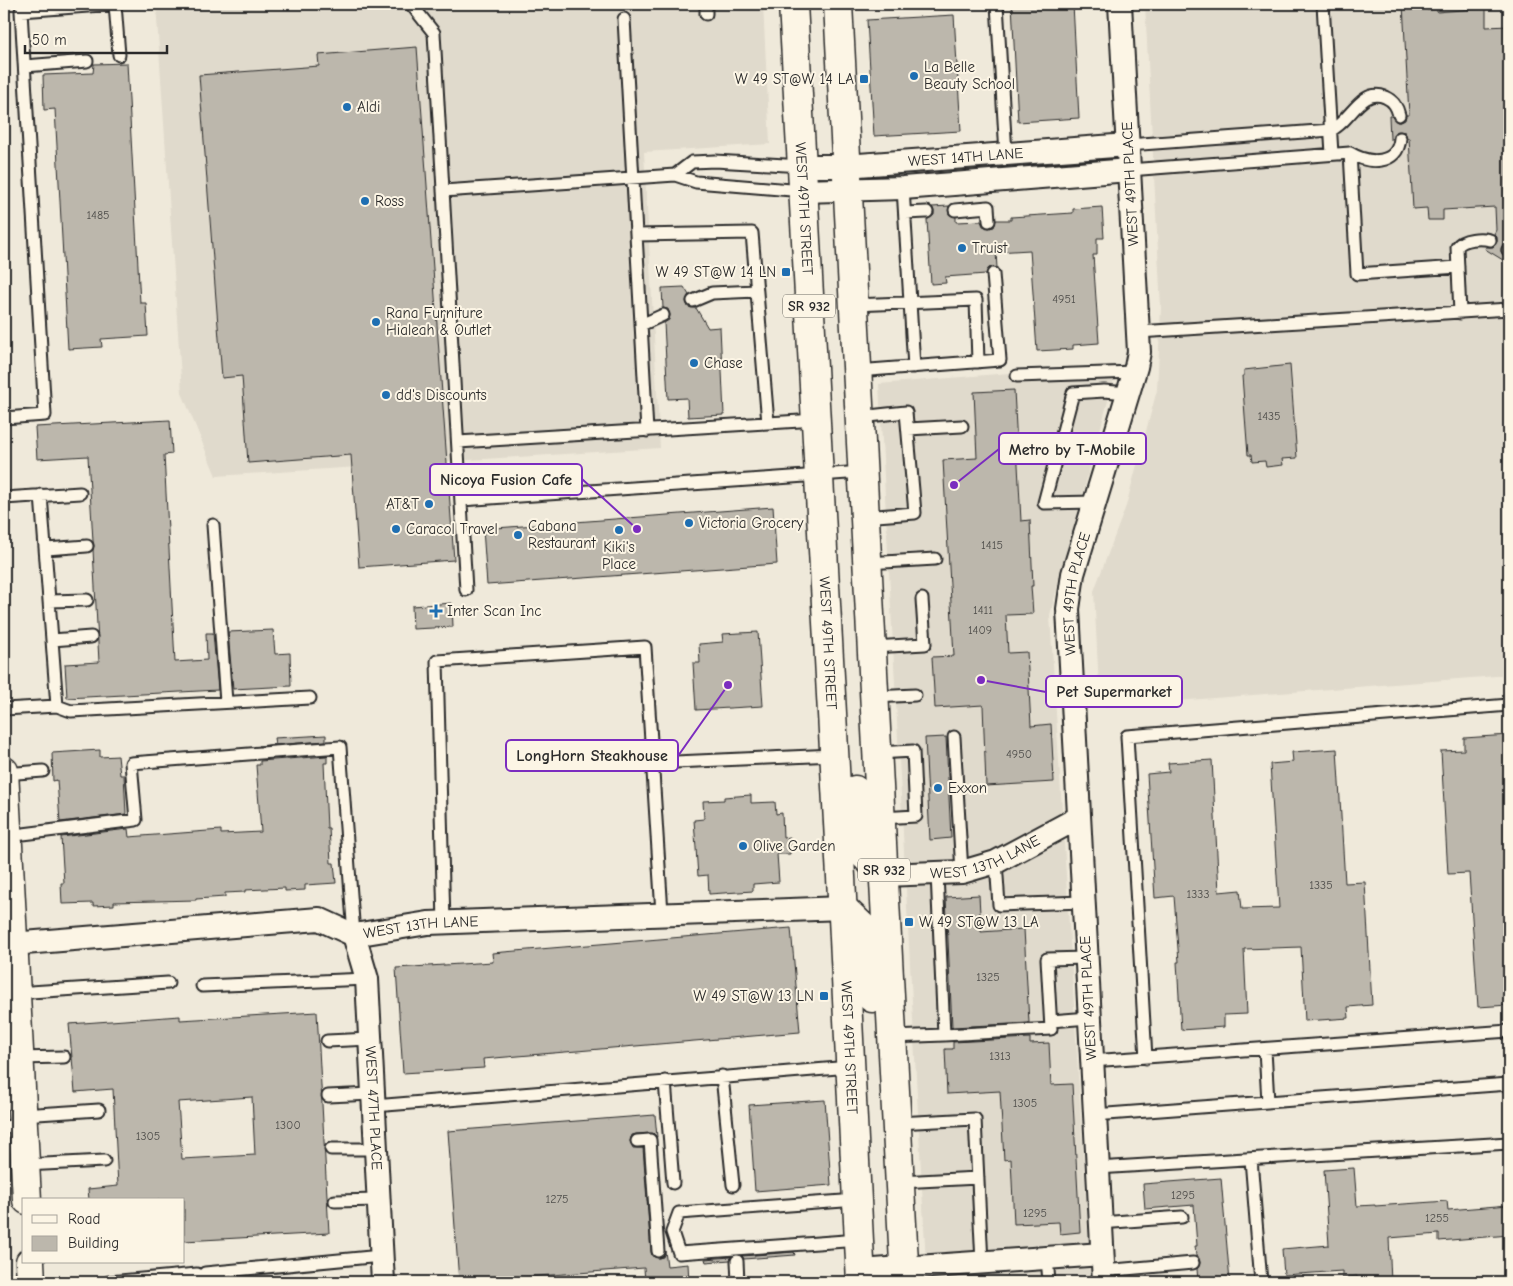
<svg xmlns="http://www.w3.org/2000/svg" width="1513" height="1286" font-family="'Comic Neue',sans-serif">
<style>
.built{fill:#e0dacc}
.building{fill:#bcb7ac;stroke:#2b2b2b;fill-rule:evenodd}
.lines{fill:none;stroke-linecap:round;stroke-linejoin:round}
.service-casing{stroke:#2b2b2b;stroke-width:15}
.minor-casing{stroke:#2b2b2b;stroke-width:26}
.tertiary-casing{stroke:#2b2b2b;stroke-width:31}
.primary-casing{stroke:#2b2b2b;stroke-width:31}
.service{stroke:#fcf5e5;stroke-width:11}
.minor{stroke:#fcf5e5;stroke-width:22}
.tertiary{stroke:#fcf5e5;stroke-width:28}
.primary{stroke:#fcf5e5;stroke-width:28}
.poi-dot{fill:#1f6fb2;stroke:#fcf5e5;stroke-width:2}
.labels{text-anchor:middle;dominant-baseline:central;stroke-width:4;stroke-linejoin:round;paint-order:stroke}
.number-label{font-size:12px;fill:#4f4e4b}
.shield{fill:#fcf5e5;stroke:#6a6863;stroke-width:1}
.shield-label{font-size:14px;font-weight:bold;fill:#2b2b2b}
.poi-label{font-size:15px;fill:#2b2b2b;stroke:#fcf5e5;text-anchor:start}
.street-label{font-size:15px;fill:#2b2b2b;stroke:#fcf5e5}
.leader{fill:none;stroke:#7b2cbf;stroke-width:2}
.callout-dot{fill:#7b2cbf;stroke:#fcf5e5;stroke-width:2}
.callout{fill:#fcf5e5;stroke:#7b2cbf;stroke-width:2}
.callout-label{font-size:16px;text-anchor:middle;font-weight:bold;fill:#2b2b2b}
</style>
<rect width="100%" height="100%" fill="#efe9da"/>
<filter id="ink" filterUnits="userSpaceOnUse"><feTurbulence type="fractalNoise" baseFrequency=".02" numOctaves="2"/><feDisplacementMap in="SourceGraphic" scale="10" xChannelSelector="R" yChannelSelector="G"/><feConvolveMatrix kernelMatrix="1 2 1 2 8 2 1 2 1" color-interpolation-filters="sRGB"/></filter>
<g filter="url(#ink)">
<path class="built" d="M156,4H763L770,144L644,152L660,448L216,476L182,393Z
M1145,4H1509V675L1100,707L1094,591L1126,506L1157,390L1161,308Z
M1118,364L1050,615L1091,1282H927L879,384Z"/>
<path class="building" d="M1012,4H1073L1079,118L1018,122Z
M1403,4H1427V10L1437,9V12L1486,8V27L1509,26V243L1503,244L1501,248V252L1505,257L1503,260L1485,249L1486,247H1493L1497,242V237L1494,234L1496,230L1495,207L1443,210V220H1428L1427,208L1413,209L1409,138H1407L1405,132L1398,131L1394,133L1392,139H1390L1389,116H1391L1397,122H1401L1405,120L1406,115H1409Z
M954,15L961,131L874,136L867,20Z
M417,47L454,560L359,567L351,455L248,463L242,376L222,378L199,75L319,66L318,55Z
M127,63L140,303H146L148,336L101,339L102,347L68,349L55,109L44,110L43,75L93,73L94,64Z
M949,206V214L956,217V222L981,221L983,226L989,228L994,227L996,220H1011V217L1073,213V209L1102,207L1104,238H1097V255H1093L1099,343L1073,345V349L1037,351L1030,250L996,252L997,268H989L986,274L945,277L946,283L931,284L927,220L934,215V211L932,207Z
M684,287L689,295L686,301L688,307L696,308L708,328L720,327L724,415L688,417L687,398L668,399L664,323L669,320L670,315L668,309L663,308L662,288Z
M1290,365L1297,458L1282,459L1283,465L1266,467L1265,461L1252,462L1251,455H1248L1242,376H1244V370Z
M1014,390L1021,521L1030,520L1033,586H1031L1033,614L1006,615L1008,653L1027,652L1031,726L1051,724L1054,782L986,786L983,705L935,708L932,657L954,656L943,460L977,458L974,392Z
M170,420L172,454L164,455L175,662L207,660L206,633H213L218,690L67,698L65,664L99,662L93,550L94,546L93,541L88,456L37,459L35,427Z
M773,507L777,564L487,585L483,529Z
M452,603L453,627L413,629L412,606Z
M273,630L275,654L290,653L291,686L233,689L228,632Z
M758,632L763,706L696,710L693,663H700L699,644L723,642L722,634Z
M326,735V741L259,746L275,744L274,738Z
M1509,735V1005L1478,1007L1469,873L1448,874L1441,751L1464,750V738Z
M946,737L951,838L930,840L925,738Z
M1337,749L1345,883L1365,882L1372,1005L1348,1007L1349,1018L1305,1021L1301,947L1244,949L1247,1014L1224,1015V1027L1181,1030L1177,962H1179L1174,896L1155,898L1147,774L1169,772L1168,763L1212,760L1219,892L1240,890L1242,909L1279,908L1270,764L1293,762L1292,752Z
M100,750V757L118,756L120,775H124L126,814L60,822L57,780L53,781L52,753Z
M327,756V763H324L327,828H329L331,863H334L336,883L305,885V890L285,891V888L245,890V892L225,893V897L196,899V900L114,902V905L93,906V903L62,904L61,883H64L61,837L128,829L129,837L221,830V834L261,832L256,765H260V761Z
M751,795V803L775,802L776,814L782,813L783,838L790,837V854H777L779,882L753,884V891L709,894L708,875L698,876L694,820L704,819L703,801L724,800V797Z
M979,895L981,932L1024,929L1029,1023L952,1027L946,897Z
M791,928L800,1032L483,1059L484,1068L403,1073L396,968L493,962L492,953Z
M317,1012L329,1233L184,1241V1200H89L88,1189L118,1186L113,1089L75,1092L69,1024L180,1016V1020ZM252,1097L255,1155L182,1159L178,1102Z
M1030,1038V1044L1049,1043L1051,1085L1072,1084L1080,1232L1060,1234L1059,1222L1014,1224L1011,1159L1004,1160L1000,1091L947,1094L945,1049H953V1042Z
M825,1100L831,1185L755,1191L749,1105Z
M655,1115L657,1137L653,1133L636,1134L632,1135L630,1141L633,1148H643L651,1252L652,1256L658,1258L663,1257L665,1251L667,1266L688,1264L689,1282H645L644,1268L459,1282L448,1131Z
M1354,1168L1357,1206L1375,1205V1206L1447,1201L1448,1210L1509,1205V1235L1439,1241V1234L1389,1238L1391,1282H1357V1276L1342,1278V1271L1284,1275L1282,1249L1329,1245L1324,1170Z
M1221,1178L1230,1282H1198L1197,1269L1200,1263L1199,1258L1196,1256L1195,1246H1197L1194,1205L1145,1209L1143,1184Z
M794,1252L795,1255L744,1259L742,1256Z
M731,1257L730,1260L706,1262L705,1259Z"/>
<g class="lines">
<defs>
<path id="service" d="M411,4L434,33L466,590
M706,4V14
M997,4L1006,154
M1323,4L1332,154
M624,19L647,431
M25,66L87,61
M1128,145L1331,130C1350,122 1361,87 1385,97C1394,101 1397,107 1399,115
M1350,153C1368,164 1398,166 1400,138
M1129,170L1350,153L1357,274L1458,267
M675,175L692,162L715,161L802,166
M903,188L914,367
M443,191L675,175L696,182L803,191
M955,210L988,207L989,221
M905,213L927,212
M636,235L752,233L768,423
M1508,250L1509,251
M693,301L712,293L756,291
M854,305L976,300L978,362
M1460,313L1457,247C1463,238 1481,238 1490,240
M641,325L663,315
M1138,332L1509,309
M857,371L1000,360L993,274
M1017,376L1135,372
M860,417L906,412L915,513L864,517
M4,418L45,415L21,11L115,4L119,55
M908,429L962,426
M458,442L816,420
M4,498L80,493
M461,500L862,472
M1095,502L1044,503L1073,393L1104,391L1128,393
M213,525L226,702
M46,549L87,546
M867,563L935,559
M49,601L87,600
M52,640L91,637
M872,647L925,644L922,599
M874,697L915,695
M57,706L71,711L310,698
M4,709L57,706L41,495
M954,737L962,872
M877,753L913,751L916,816L881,818
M653,763L834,755
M4,774L43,771
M7,836L136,820L131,763L340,747L354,935
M996,862L999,905L1083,902
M444,923L437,661L645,647L662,913
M202,986L367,979
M15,993L168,983
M1051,1021L1089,1018
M944,1035L1051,1029L1047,959L1086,958
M892,1037L944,1035L937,873
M327,1041L370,1039
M1265,1050L1268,1102
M18,1058L64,1057
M1146,1058L1127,736L1509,705
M1091,1061L1509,1031
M722,1076L733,1185
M665,1081L673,1183
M328,1096L372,1094
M374,1106L850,1067
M22,1115L99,1110
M1094,1115L1509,1084
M897,1123L975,1119L982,1263
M4,1127L22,1125
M637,1141L650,1140L658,1251
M331,1149H376
M1251,1159L1261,1282
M25,1165L104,1161
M1097,1168L1509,1143
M900,1182L978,1178
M857,1200L679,1213L672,1232L679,1253L859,1240
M335,1201L378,1200
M1100,1223L1182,1217
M1047,1258L1049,1282
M737,1261L738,1282
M1103,1271L1193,1263
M205,1273L381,1256
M109,1282L197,1274"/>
<g id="minor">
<path id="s1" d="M802,166H845L1128,145"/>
<path d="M803,191L903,188L1129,170"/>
<path id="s2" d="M884,875L962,872L996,862L1078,818"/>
<path id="s3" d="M354,935L367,979L383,1282"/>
<path id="s4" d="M12,944L319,919L354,935L428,923L843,908"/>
<path d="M860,1271L1102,1254"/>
<path id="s5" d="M1104,1282L1068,609L1073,574L1136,367L1139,352L1120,4"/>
</g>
<path id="tertiary" d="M4,771L27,1200
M30,1262L31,1282"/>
<g id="primary">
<path id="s6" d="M793,4L841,877L861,1282"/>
<path d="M838,4L905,1282"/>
<path d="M855,790L859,850L884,875"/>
<path d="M843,908L867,931L872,998"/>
</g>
</defs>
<use href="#service" class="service-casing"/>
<use href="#minor" class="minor-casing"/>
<use href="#tertiary" class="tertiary-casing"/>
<use href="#primary" class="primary-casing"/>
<use href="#service" class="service"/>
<use href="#minor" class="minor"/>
<use href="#tertiary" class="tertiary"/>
<use href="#primary" class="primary"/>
</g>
</g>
<g class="poi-dot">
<circle cx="914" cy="76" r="5"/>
<rect x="859" y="74" width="10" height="10" rx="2.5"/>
<circle cx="347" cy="107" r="5"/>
<circle cx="365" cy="201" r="5"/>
<circle cx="962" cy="248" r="5"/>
<rect x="781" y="267" width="10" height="10" rx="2.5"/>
<circle cx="376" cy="322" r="5"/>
<circle cx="694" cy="363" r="5"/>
<circle cx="386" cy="395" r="5"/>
<circle cx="429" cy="504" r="5"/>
<circle cx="689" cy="523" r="5"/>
<circle cx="396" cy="529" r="5"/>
<circle cx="619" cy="530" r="5"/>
<circle cx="518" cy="535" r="5"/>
<path d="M433.5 603.5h5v5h5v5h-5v5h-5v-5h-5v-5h5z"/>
<circle cx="938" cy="788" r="5"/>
<circle cx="743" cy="846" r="5"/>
<rect x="904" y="917" width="10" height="10" rx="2.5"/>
<rect x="819" y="991" width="10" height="10" rx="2.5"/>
</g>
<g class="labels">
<g class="number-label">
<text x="98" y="215">1485</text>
<text x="1064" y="299">4951</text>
<text x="1269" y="416">1435</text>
<text x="992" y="545">1415</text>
<text x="983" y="610">1411</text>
<text x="980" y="630">1409</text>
<text x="1019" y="754">4950</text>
<text x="1321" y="885">1335</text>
<text x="1198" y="894">1333</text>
<text x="988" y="977">1325</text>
<text x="1000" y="1056">1313</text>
<text x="1025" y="1103">1305</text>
<text x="288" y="1125">1300</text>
<text x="148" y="1136">1305</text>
<text x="1183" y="1195">1295</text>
<text x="557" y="1199">1275</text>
<text x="1035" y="1213">1295</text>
<text x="1437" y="1218">1255</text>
</g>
<g class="shield">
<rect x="783" y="294.5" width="52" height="23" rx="4"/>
<rect x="858" y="858.5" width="52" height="23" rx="4"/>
</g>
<g class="shield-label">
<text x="809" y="306">SR 932</text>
<text x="884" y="870">SR 932</text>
</g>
<g class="poi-label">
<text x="924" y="67">La Belle<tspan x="924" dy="17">Beauty School</tspan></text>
<text x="854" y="79" text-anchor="end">W 49 ST@W 14 LA</text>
<text x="357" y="107">Aldi</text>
<text x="375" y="201">Ross</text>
<text x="972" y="248">Truist</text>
<text x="776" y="272" text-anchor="end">W 49 ST@W 14 LN</text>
<text x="386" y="313">Rana Furniture<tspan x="386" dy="17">Hialeah &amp; Outlet</tspan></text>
<text x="704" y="363">Chase</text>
<text x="396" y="395">dd's Discounts</text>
<text x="419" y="504" text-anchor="end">AT&amp;T</text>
<text x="699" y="523">Victoria Grocery</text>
<text x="528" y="526">Cabana<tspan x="528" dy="17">Restaurant</tspan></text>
<text x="406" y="529">Caracol Travel</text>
<text x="619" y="547" text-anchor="middle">Kiki's<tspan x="619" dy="17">Place</tspan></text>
<text x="447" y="611">Inter Scan Inc</text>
<text x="948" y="788">Exxon</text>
<text x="753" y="846">Olive Garden</text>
<text x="919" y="922">W 49 ST@W 13 LA</text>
<text x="814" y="996" text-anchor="end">W 49 ST@W 13 LN</text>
</g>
<g class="street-label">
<text stroke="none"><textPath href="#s1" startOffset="164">WEST 14TH LANE</textPath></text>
<text transform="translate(1130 184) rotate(-93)">WEST 49TH PLACE</text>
<text stroke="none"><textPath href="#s6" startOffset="205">WEST 49TH STREET</textPath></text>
<text stroke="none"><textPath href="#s5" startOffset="690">WEST 49TH PLACE</textPath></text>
<text stroke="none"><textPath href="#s6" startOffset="640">WEST 49TH STREET</textPath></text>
<text stroke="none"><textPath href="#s2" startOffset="104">WEST 13TH LANE</textPath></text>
<text stroke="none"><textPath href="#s4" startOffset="414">WEST 13TH LANE</textPath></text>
<text transform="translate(1088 998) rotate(-93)">WEST 49TH PLACE</text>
<text stroke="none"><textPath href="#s6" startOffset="1045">WEST 49TH STREET</textPath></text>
<text stroke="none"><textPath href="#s3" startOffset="175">WEST 47TH PLACE</textPath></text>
</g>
</g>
<path class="leader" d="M954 485L999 449M637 529L582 479M981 680L1046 692M728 685L678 756"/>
<g class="callout-dot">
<circle cx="954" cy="485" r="5"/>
<circle cx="637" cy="529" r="5"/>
<circle cx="981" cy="680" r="5"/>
<circle cx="728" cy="685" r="5"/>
</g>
<g class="callout">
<rect x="999" y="433" width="147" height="31" rx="5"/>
<rect x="430" y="464" width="152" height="31" rx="5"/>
<rect x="1046" y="676" width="136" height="31" rx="5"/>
<rect x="506" y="740" width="172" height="31" rx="5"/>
</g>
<g class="callout-label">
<text x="1072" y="455">Metro by T-Mobile</text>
<text x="506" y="485">Nicoya Fusion Cafe</text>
<text x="1114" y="697">Pet Supermarket</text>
<text x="592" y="761">LongHorn Steakhouse</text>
</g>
<rect width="1513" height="1286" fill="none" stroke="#fcf5e5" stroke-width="20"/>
<rect x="10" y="10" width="1493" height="1266" fill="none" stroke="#2b2b2b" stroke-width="2" filter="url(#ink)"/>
<rect x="22" y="1198" width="162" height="65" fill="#fcf5e5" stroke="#a8a49b"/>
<rect x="32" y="1215" width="25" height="8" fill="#fcf5e5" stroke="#a8a49b"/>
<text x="68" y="1224" font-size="15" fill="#2b2b2b">Road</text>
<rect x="32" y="1236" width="25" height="15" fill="#bcb7ac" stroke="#a8a49b"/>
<text x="68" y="1248" font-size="15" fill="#2b2b2b">Building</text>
<path d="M25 45v8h142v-8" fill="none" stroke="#2b2b2b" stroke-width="2.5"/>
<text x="32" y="45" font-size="15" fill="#2b2b2b" stroke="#fcf5e5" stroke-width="4" paint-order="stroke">50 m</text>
</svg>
